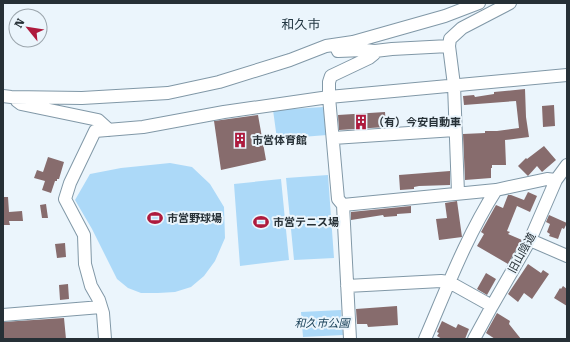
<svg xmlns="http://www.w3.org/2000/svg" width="570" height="342" font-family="'Roboto Serif','Noto Sans JP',serif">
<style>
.green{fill:#acd9f8}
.building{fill:#876c6d}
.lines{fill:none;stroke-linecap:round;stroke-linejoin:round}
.minor-casing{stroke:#8198a7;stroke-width:14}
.minor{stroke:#fff;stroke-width:12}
.labels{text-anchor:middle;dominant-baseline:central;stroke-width:4;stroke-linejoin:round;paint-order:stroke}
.poi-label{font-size:11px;font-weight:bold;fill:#263036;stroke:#ebf5fc;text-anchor:start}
.street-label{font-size:11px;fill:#263036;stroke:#ebf5fc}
.park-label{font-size:11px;font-style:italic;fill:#1c435a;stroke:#ebf5fc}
.quarter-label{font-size:13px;fill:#223642;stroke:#ebf5fc}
</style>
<rect width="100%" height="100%" fill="#ebf5fc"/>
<path class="green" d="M324,107L326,109L327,135L277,139L273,110Z
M170,163L192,167L210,184L224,207L225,238L215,261L204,276L191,287L175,292L158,293H141L128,288L117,279L92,229L75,200L90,174L121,168Z
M328,175L334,258L294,260L286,178Z
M281,179L289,260L240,266L234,184Z
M341,310L343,335L303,337L301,312Z"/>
<path class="building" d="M525,89L526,117L529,137L505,140L506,165H492V168H491V178L465,180L463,134L485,133V131H497L519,128L516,101L464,105L463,96L474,95L475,97L494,94V92Z
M554,105L555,126L543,127L542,106Z
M385,112L386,127L339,130L338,115Z
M258,115L266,160L221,170L214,121Z
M544,146L556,160L542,172L537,166L528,176L518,166L526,158L527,159Z
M48,157L64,162L59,179H57V181H55L51,193L42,190L45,181L34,178L37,170L43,172Z
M450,171V185L419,186L414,187V189L400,190L399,175Z
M528,192L537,196L530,212L517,206L507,231L510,232L508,234L522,240L508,264L477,246L484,234L481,232L496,205L503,208L508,195H511L524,200Z
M3,197H8L9,212L22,211L23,221H9L10,225H3Z
M457,201L462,237L439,240L436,219L447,218L445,203Z
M46,204L48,218H42L40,205Z
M411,206V213L397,214V216L384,217L383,215L351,220V212Z
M549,215L567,223L564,229L562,228L558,239L549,236L550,234L547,232L550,224L546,222Z
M65,243L66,257L57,258L55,244Z
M528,264L541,273L543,270L549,274L532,299L524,293L518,302L508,294Z
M486,273L496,279L487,295L477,289Z
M68,284L69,299L60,300L59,285Z
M563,286L567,289V306L554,298L560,288L561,289Z
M397,306L398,325L368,327L367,324H357L356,309Z
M497,313L510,321L509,324L521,339H495L486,333Z
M64,318L66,339H3V322Z
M442,321L456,328L458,324L469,329L465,339H442L437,336L439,333L437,332Z"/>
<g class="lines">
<defs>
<path id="minor" d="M335,45L338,51L364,50L375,51L392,49L449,46
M3,96L11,97L82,98L168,93L219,82L290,60L326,46L353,42L445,16L479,3
M17,101L21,104L98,120L109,130
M333,138L455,130
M458,193L454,85L449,46L450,39L462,28L510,3
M343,205L496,190L547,179L556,180
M530,240L567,256
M347,286L441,281L449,282L492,306
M3,315L101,307
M105,339L103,313L99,300L91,286L85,264L84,235L65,199L70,183L95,131L143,127L224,112L329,97L567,75
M350,339L343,205L338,199L329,97V82L331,76L369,58L374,54L375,51
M425,339C447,288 466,237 496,190
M474,339L492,306L530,240L556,180L567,165"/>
</defs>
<use href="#minor" class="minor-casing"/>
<use href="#minor" class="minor"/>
</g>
<defs>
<symbol id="building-bare" viewBox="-9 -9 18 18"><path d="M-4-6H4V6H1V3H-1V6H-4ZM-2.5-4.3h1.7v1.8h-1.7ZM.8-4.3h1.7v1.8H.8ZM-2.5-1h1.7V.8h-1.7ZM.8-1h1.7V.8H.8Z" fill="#ae1a3d" stroke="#ebf5fc" stroke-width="2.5" paint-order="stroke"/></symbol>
<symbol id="stadium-bare" viewBox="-9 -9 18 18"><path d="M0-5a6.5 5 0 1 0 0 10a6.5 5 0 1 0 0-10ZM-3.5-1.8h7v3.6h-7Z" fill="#ae1a3d" stroke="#ebf5fc" stroke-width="2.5" paint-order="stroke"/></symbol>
</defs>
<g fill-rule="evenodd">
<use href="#building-bare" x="350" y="111" width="22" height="22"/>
<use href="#building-bare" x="229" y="129" width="22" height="22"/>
<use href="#stadium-bare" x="144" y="207" width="22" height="22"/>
<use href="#stadium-bare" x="250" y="211" width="22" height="22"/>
</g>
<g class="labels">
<g class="poi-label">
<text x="373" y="122">（有）今安自動車</text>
<text x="252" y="140">市営体育館</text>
<text x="167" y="218">市営野球場</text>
<text x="273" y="222">市営テニス場</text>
</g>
<g class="street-label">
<text transform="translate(522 253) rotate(-61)">旧山陰道</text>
</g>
<g class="park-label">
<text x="322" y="323">和久市公園</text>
</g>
<g class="quarter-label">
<text x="301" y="24">和久市</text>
</g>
</g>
<rect width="570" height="342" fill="none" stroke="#263036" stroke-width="8"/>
<g transform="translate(28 28) rotate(300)"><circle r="19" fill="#ebf5fc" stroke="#9ca6ad"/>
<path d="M0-3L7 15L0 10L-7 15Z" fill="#ae1a3d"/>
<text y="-6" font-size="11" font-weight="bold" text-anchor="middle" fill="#263036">N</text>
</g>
</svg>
